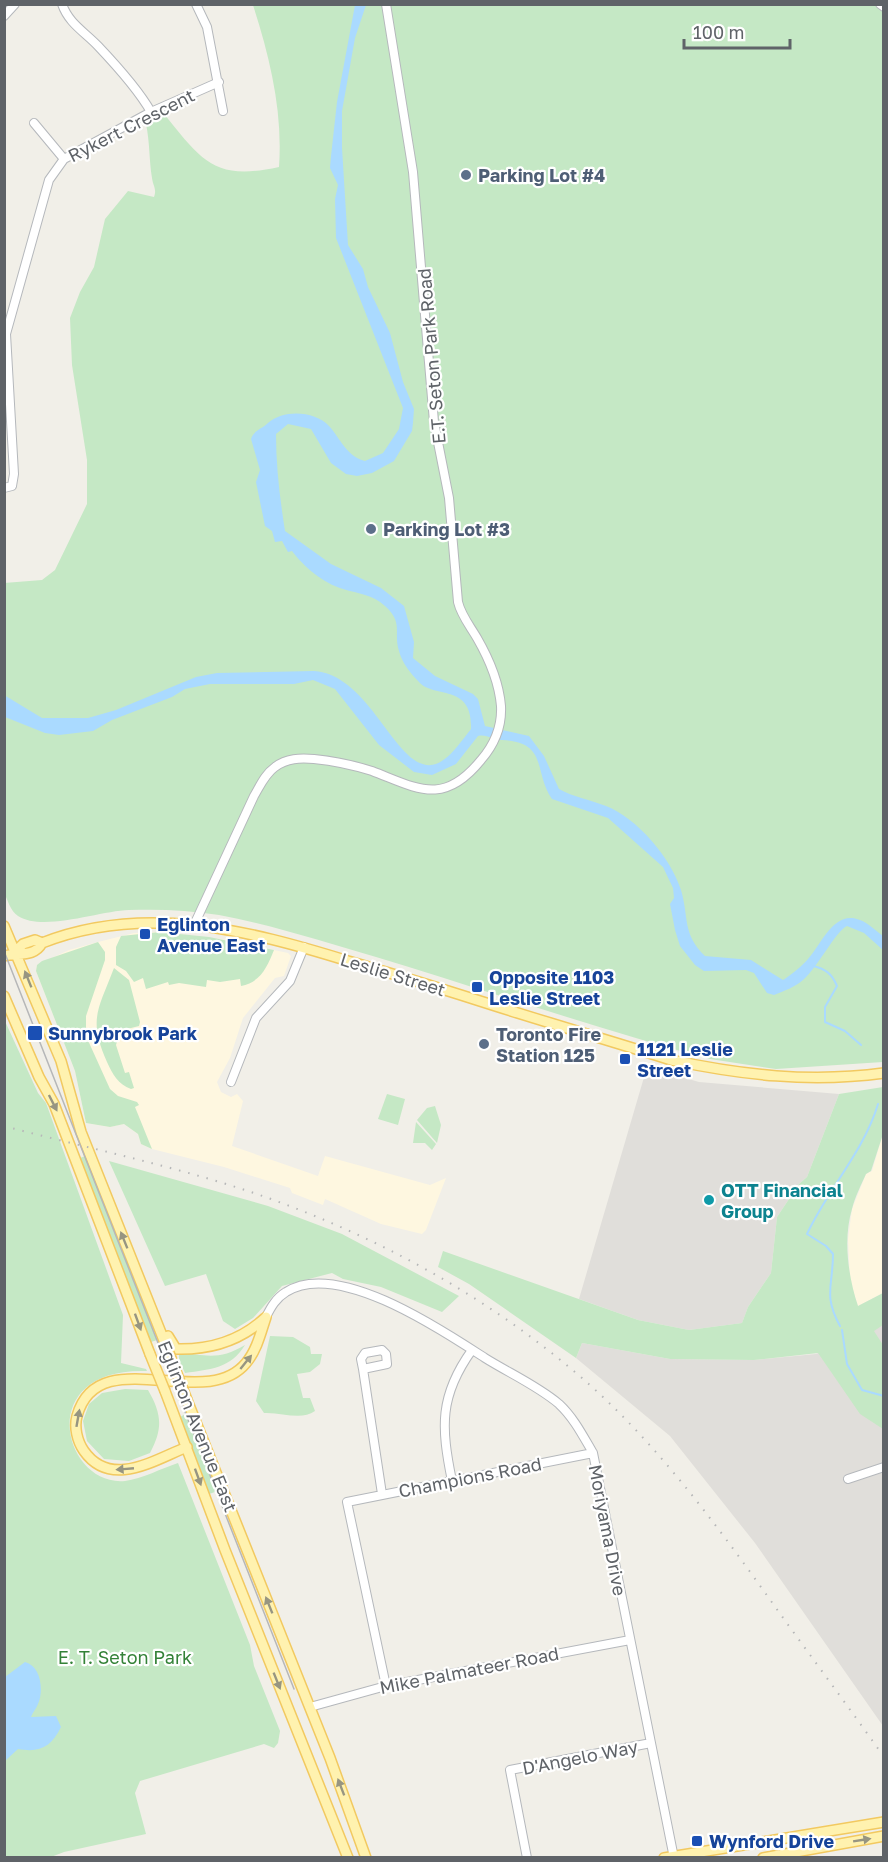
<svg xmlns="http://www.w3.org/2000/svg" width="888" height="1862" font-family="'Golos Text',sans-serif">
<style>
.commercial{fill:#fef7e0}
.industrial{fill:#e0deda}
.green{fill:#c5e8c5}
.water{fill:#aadaff}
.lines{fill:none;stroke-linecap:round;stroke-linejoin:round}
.stream{stroke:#aadaff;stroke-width:2}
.minor-casing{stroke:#b5b8bc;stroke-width:10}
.major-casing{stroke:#f2c960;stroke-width:12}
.minor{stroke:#fff;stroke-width:8}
.major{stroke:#fff2af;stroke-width:9}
.tram{stroke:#b6b7b8;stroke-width:1.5}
.rail{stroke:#b6b7b8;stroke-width:2;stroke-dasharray:1.5 8;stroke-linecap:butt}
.major-bridge-casing{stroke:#f2c960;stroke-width:12;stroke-linecap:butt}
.major-bridge{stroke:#fff2af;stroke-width:9}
.oneway{fill:#979581}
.service-dot{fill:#5c6f8a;stroke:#fff;stroke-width:2}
.transit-dot{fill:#1a4fb4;stroke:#fff;stroke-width:2}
.culture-dot{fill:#0f9aa8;stroke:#fff;stroke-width:2}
.labels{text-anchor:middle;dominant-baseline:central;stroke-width:4.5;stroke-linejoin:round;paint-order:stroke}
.street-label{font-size:18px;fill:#5f6368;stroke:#fff}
.service-label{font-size:18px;font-weight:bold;fill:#4e5e75;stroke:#fff;text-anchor:start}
.transit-label{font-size:18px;font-weight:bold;fill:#164399;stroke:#fff;text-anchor:start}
.culture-label{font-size:18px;font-weight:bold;fill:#0d838f;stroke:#fff;text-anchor:start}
.park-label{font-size:18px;fill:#348238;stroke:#fff}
</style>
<rect width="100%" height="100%" fill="#f1efe8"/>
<path class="commercial" d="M160,932L228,940L288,953L291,956L284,976L275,978L243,1018L230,1058L217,1082L221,1092L231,1097L237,1094L243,1101L232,1146L318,1176L325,1156L430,1185L446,1178L426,1230L422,1234L381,1224L325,1199L323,1205L292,1193L290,1188L224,1167L152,1149L141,1144L138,1134L124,1124L110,1127L86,1123L75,1071L36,971L37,965L69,950L98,942L134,933Z
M883,1134V1293L858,1306L850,1281L848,1239L852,1209L866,1174L872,1171Z"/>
<path class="industrial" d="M647,1067L699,1082L839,1094L807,1177L799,1184L777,1217L771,1273L748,1307L742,1323L689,1330L638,1320L579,1299Z
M883,1325V1726L755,1543L670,1436L576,1358L582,1343L670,1359L754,1360L816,1354Z"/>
<path class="green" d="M253,5H883V1062L776,1069L710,1059C598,1029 488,991 376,957C324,942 273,925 219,915C189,910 159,909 129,910C99,911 43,932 18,916C10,911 8,900 4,893V583L42,580L55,570L87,504V460L72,365L70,318L80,292L94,267L105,219L128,191L154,197C157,189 153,186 152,178C149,160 150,143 146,124L164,114C203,162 215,181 279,167C283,111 270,58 253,5Z
M160,932L209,937L274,950C267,967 261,982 241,986L240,979L220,982L207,980L206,987L179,983L169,985L168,982L146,989L143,978L134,982L126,971L116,965V947L121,936Z
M98,942L105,952V960L86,1016V1036L110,1089L118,1096L137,1102L139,1105L135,1107L152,1149L141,1144L138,1134L124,1124L110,1127L86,1123L75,1071L36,971L37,965L42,961Z
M114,968L129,980L140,1022L139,1026L103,1035L105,1041L118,1038L116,1045L125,1073L129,1072L134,1088L131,1089C118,1084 113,1075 107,1062C88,1019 98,1010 114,968Z
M4,1019L38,1093L46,1103L123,1315L121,1363L146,1369L147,1371C32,1367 63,1487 125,1481C142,1479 162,1468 178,1463L250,1645L254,1666L280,1731L278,1743L274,1748L264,1744L140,1781L135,1793L146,1834L64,1852L51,1857H5Z
M883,1087V1134L871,1171L866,1174C861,1185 855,1197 852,1209C843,1239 848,1276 858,1306L883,1293V1325L874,1331L883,1345V1429L860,1414L818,1353L754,1360L670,1359L582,1343L576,1358L469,1284L438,1267L443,1251L638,1320L689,1330L742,1323L748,1307L771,1273L777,1217L799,1184L807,1177L839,1094Z
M387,1094L405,1099L398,1125L378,1119Z
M435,1106L441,1125L437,1143L417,1120L427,1108Z
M416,1122L436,1144L432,1150L425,1143H413Z
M85,1156L157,1340L151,1342L80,1158Z
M109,1161L268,1206L342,1234L459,1296L442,1312L381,1287L343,1279L332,1273L282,1286L253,1318L235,1329L223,1321L206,1274L165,1286Z
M270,1336L293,1337L310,1347L311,1354H322L320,1364L310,1372L297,1374L303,1398H310L315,1411C301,1421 282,1412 264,1413L256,1401Z
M245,1345C230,1369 211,1369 185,1373L179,1360V1352C207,1356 220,1360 245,1345Z
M125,1389L148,1390C162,1414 163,1429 150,1453L129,1461L104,1459L87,1441L83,1421L89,1404L102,1393Z
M187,1413L218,1491L209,1494L180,1417Z"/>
<path class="water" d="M355,5H366L355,38L342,111V148L348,245L363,269L368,287L390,333L403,382L414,409L413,423L412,431L394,461L372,473L357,476L346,474L331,463L311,429L288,424L276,434C276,467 280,499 285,531L331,564L381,588L404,606L414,642L413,658L435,676L473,694L478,699L485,726L529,736L544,756L559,789C573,797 591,800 606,806C637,818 671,858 681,890C689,917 682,934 705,956L751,960L783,980C791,975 802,966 808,959C821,945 834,909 860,920C868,923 876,931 883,936V950L864,933L847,926C836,931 817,968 803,980C795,987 784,991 774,995L767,993L754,973L746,970L704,971L695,965L680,946L675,930L670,904L674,898L673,888L663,867L608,818L552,799C533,772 549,742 502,740C493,740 487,734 478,736L456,764L432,775L414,772L379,745L335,689L313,680L294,684H210L185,689L172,697L112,720L93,731L59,735L45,733L5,717L4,695L42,718H88L116,710L196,677L217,673L314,671C373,675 397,777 436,764C450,759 462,740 471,729C473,683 434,699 419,682C411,674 402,663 399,651C393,632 404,623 385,606C372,594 359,594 343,589C323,583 304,567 292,551L288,552L282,541L275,542L272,531L265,526L256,482L260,470L251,439C254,430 262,429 268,423C284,409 315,411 329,426C340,438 347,457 365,461L383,453L399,429L403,408L336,238L335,199L338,185L330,168L331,156L337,102Z
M25,1662C41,1666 44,1690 38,1704C36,1709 33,1712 31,1717L56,1716L61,1727C51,1747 40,1753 18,1749L5,1761V1677Z"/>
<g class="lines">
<path class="stream" d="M813,966C826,969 832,974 837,986L825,1007V1022L845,1031L861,1045
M840,1326C823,1295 833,1286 833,1254L826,1246L807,1234C828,1189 864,1151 878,1104
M842,1330L847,1364L862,1390L884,1396"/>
<defs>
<path id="minor" d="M62,4C69,24 85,32 98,46C116,65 138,89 151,112
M196,4L207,27L223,111
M880,4L884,7
M4,16L15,4
M34,123L64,159
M4,488L12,486L14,474L6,334L49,180L64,159L151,112L219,82
M194,925L254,796C260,786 265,774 275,767C287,758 300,758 314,759C334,761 353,765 372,771C417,788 443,807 481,760C494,745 502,726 501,706C499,683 488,657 477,638C470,626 461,615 458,602L449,498L434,422L413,172L386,4
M231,1082L256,1018L290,981L304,947
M266,1317C271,1307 276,1298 286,1292C337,1259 442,1330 485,1358C509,1373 538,1386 559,1404C574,1418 583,1436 593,1453L674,1858
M363,1369L361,1359L365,1353L382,1350L386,1354L387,1364L363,1369L382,1494
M848,1479L884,1467
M452,1481C441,1427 439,1396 472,1350
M386,1686L347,1502L593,1453
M310,1707L386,1686L630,1640
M527,1858L510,1770L651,1743"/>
<path id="major" d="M4,926L61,1061L81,1132L169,1353
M15,952L23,944L35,940L42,943
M4,956C18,952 34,958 42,943C143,903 248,930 348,961C394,974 439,988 483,1002C545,1022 608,1040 671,1060C742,1075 810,1083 884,1073
M4,996L39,1077L54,1104L150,1354
M168,1336L176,1349C209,1350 240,1341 265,1318
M165,1391L225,1550L348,1858
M187,1400L330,1758L366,1858
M187,1447C154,1460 111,1489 84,1451C77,1441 74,1427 77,1416C98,1340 205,1413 246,1363C257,1350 261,1332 266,1317
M664,1858L884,1822
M763,1858L884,1836"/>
</defs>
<use href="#minor" class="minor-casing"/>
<use href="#major" class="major-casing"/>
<use href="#minor" class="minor"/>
<use href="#major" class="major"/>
<path class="tram" d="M4,951L294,1689"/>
<path class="rail" d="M4,1126C98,1151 196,1170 287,1205C395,1246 495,1303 582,1378C660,1446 721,1531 781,1615C815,1662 850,1709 884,1757"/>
<defs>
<path id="major-bridge" d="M169,1353L187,1400
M150,1354L165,1391"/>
</defs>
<use href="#major-bridge" class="major-bridge-casing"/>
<use href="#major-bridge" class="major-bridge"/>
</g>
<defs><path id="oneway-solid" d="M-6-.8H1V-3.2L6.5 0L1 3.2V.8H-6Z" transform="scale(1.5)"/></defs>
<g class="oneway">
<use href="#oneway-solid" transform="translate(28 979) rotate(-112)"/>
<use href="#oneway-solid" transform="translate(53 1103) rotate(63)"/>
<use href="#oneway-solid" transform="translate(124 1240) rotate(-112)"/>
<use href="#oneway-solid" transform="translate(138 1322) rotate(70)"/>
<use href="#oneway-solid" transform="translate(246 1362) rotate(-51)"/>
<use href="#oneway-solid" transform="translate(78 1418) rotate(-80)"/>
<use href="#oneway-solid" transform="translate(125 1469) rotate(175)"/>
<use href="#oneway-solid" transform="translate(198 1477) rotate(70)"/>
<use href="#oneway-solid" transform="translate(269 1605) rotate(-112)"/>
<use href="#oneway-solid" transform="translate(277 1681) rotate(68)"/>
<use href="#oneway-solid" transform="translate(341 1787) rotate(-111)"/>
<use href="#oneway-solid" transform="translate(862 1840) rotate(-9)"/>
</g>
<g class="service-dot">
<circle cx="466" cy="175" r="6"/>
<circle cx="371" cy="529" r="6"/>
<circle cx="484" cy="1044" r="6"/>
</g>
<g class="transit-dot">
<rect x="139" y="928" width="12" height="12" rx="3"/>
<rect x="471" y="981" width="12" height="12" rx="3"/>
<rect x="27" y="1025" width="16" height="16" rx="3"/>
<rect x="619" y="1053" width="12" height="12" rx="3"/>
<rect x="691" y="1835" width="12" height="12" rx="3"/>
</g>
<circle class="culture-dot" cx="709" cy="1200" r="6"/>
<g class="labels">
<g class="street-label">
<text transform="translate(131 125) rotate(-27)">Rykert Crescent</text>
<text transform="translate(431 356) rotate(-95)">E.T. Seton Park Road</text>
<text transform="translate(393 974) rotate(17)">Leslie Street</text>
<text transform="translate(198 1426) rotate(68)">Eglinton Avenue East</text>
<text transform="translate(470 1477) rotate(-11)">Champions Road</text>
<text transform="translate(608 1530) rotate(79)">Moriyama Drive</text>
<text transform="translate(469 1670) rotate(-11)">Mike Palmateer Road</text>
<text transform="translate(580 1757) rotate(-11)">D'Angelo Way</text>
</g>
<g class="service-label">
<text x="478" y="175">Parking Lot #4</text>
<text x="383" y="529">Parking Lot #3</text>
<text x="496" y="1034">Toronto Fire<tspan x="496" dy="21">Station 125</tspan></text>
</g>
<g class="transit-label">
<text x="157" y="924">Eglinton<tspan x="157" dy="21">Avenue East</tspan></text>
<text x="489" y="977">Opposite 1103<tspan x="489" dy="21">Leslie Street</tspan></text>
<text x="48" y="1033">Sunnybrook Park</text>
<text x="637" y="1049">1121 Leslie<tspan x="637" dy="21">Street</tspan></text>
<text x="709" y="1841">Wynford Drive</text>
</g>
<g class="culture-label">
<text x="721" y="1190">OTT Financial<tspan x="721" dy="21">Group</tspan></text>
</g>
<g class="park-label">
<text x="125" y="1657">E. T. Seton Park</text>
</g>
</g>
<rect width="888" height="1862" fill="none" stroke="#5f6368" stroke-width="12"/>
<path d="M684 39v9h106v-9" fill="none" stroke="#5f6368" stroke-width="3"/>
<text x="693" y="39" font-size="18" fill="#5f6368" stroke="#ffffff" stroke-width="4.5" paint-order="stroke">100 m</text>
</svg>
